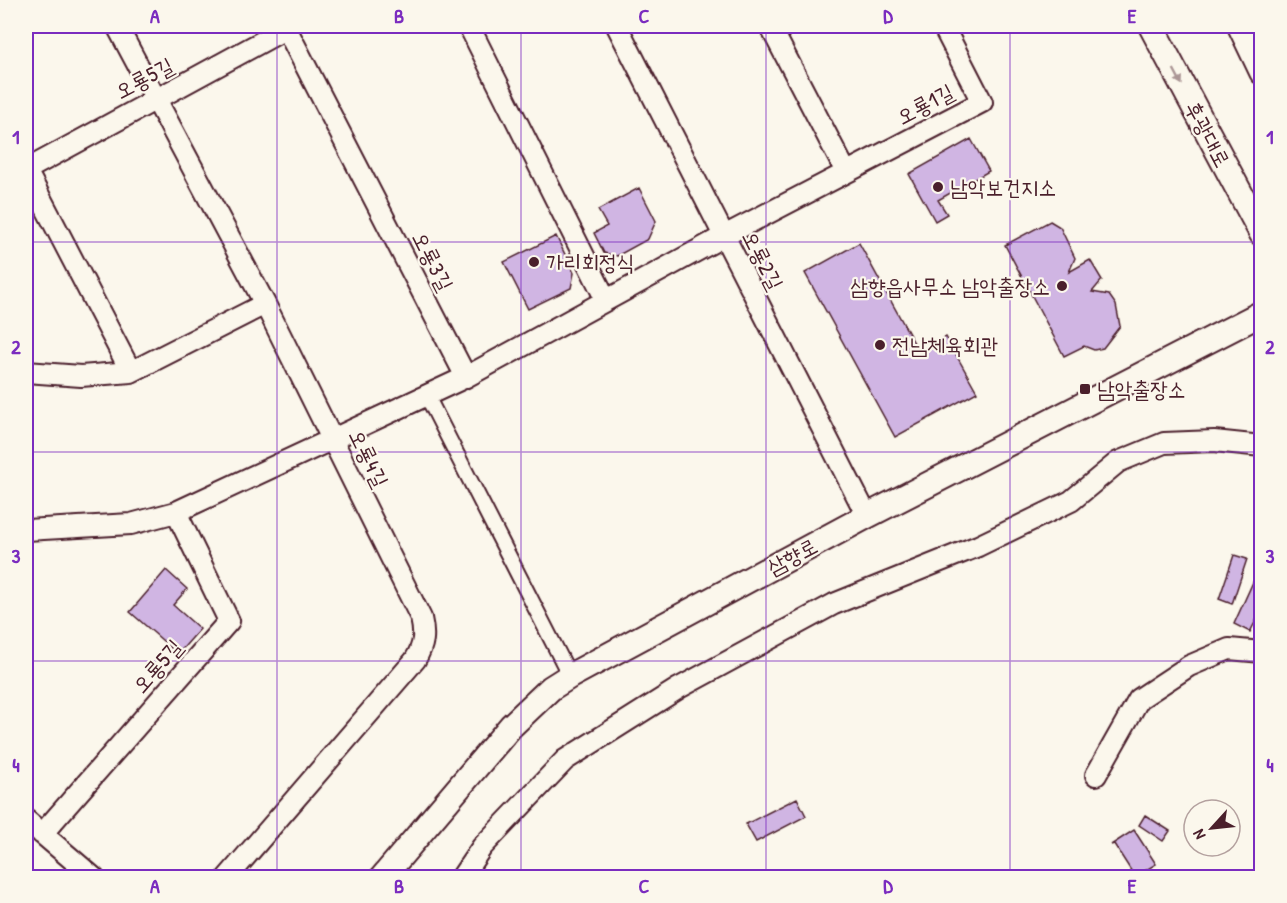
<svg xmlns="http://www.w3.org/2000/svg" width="1287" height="903" font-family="'Patrick Hand','Poor Story',sans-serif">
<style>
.building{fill:#d0b5e3;stroke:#4a1f2b;stroke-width:1.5}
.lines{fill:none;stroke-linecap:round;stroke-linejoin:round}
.pedestrian-casing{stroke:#4a1f2b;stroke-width:18}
.minor-casing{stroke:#4a1f2b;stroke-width:24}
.tertiary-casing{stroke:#4a1f2b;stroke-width:28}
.pedestrian{stroke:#fbf7ec;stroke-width:14}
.minor{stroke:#fbf7ec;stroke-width:20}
.tertiary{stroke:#fbf7ec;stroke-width:24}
.oneway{fill:#ab9695}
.grid{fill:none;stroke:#7b2cbf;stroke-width:1.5;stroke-opacity:0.55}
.poi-dot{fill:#4a1f2b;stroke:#fbf7ec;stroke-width:2}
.labels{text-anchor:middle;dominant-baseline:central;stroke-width:4.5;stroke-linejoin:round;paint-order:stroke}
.street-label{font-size:22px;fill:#4a1f2b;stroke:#fbf7ec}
.poi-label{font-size:22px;fill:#4a1f2b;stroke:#fbf7ec;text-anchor:start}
.neatline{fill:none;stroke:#7b2cbf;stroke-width:2}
.grid-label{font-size:20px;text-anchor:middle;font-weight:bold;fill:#7b2cbf}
</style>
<rect width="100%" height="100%" fill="#fbf7ec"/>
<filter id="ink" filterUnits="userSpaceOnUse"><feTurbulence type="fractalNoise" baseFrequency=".0167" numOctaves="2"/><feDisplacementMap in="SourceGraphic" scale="12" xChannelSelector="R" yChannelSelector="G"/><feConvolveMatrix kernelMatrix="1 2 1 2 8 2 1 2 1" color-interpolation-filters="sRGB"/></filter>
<g filter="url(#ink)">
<path class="building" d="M971,139L989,171L938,200L947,214L935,221L909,174Z
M639,188L656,221L648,239L617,256L604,253L594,233L607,226L598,210Z
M1050,221L1060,227L1075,258L1069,272L1090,260L1102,280L1092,292L1109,295L1116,305L1120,326L1103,348L1094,350L1084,346L1064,356L1005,245Z
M556,236L574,273L571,288L528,309L504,262Z
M859,243L919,352L946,337L977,392L895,437L805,273Z
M1234,555L1247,559L1232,604L1219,599Z
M166,570L187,589L173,605L200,629L178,654L130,612Z
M1253,582L1262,586V609L1250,632L1234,624Z
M1258,616L1262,617V639L1255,638Z
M797,798L806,816L756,842L746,824Z
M1145,815L1170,831L1163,841L1139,825Z
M1134,830L1156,864L1135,877L1114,844L1111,845Z"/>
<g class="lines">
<defs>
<path id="pedestrian" d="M427,396L570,676"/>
<path id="minor" d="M117,26L265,304L421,618C425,635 424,645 415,660L227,878
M285,26L466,377
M469,26L606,300
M617,26L867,516
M770,26L846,172
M26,372L81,376L131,372L265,304
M131,372L26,170L287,28
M26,530L131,524L176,512L466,377L724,236L982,102L943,26
M1096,775L1139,699L1189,666L1229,649L1262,652
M26,820L94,878
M42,834L229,621L176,512
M461,878L482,847L565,760L679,688L834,604L978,546L1071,501L1118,462L1164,443L1214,441L1262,446"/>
<path id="tertiary" d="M1151,26L1262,234
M1240,26L1262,72
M382,878L511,726L551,688L570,676L867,516L1262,313"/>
</defs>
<use href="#pedestrian" class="pedestrian-casing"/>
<use href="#minor" class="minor-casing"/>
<use href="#tertiary" class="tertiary-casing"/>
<use href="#pedestrian" class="pedestrian"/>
<use href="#minor" class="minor"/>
<use href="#tertiary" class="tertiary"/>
</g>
<defs><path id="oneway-solid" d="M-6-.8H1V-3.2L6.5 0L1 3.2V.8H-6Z" transform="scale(1.5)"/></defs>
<use class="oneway" href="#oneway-solid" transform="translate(1178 77) rotate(62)"/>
</g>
<path class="grid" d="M277,26V878M521,26V878M766,26V878M1010,26V878M26,242H1262M26,452H1262M26,661H1262"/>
<g class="poi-dot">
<circle cx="938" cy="187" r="6"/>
<circle cx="534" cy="262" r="6"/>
<circle cx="1062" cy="286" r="6"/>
<circle cx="880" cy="345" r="6"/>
<rect x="1079" y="383" width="12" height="12" rx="3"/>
</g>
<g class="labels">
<g class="street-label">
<text transform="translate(144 78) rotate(-28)">오룡5길</text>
<text transform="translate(925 104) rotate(-28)">오룡1길</text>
<text transform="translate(1208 134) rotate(62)">후광대로</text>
<text transform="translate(763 260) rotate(63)">오룡2길</text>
<text transform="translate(433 261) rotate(63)">오룡3길</text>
<text transform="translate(369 458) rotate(64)">오룡4길</text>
<text transform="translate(792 556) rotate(-28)">삼향로</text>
<text transform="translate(157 666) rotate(-49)">오룡5길</text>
</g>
<g class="poi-label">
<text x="950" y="187">남악보건지소</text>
<text x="546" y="262">가리회정식</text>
<text x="1050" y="286" text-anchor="end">삼향읍사무소 남악출장소</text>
<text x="892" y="345">전남체육회관</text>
<text x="1097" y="389">남악출장소</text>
</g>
</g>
<rect width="1287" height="903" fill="none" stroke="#fbf7ec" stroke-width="66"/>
<g transform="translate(1212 828) rotate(243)"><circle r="28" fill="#fbf7ec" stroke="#b4a19f" stroke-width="1.5"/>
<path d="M0-4.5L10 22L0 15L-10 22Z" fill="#4a1f2b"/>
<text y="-9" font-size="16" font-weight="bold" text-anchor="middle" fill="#4a1f2b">N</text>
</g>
<rect x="33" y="33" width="1221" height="837" class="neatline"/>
<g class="grid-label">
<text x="155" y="23">A</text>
<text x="399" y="23">B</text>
<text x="644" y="23">C</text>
<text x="888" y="23">D</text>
<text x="1132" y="23">E</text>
<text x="16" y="144">1</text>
<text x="1270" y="144">1</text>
<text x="16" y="354">2</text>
<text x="1270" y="354">2</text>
<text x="16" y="563">3</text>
<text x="1270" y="563">3</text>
<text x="16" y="772">4</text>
<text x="1270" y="772">4</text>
<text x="155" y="893">A</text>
<text x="399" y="893">B</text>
<text x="644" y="893">C</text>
<text x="888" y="893">D</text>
<text x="1132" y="893">E</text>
</g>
</svg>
